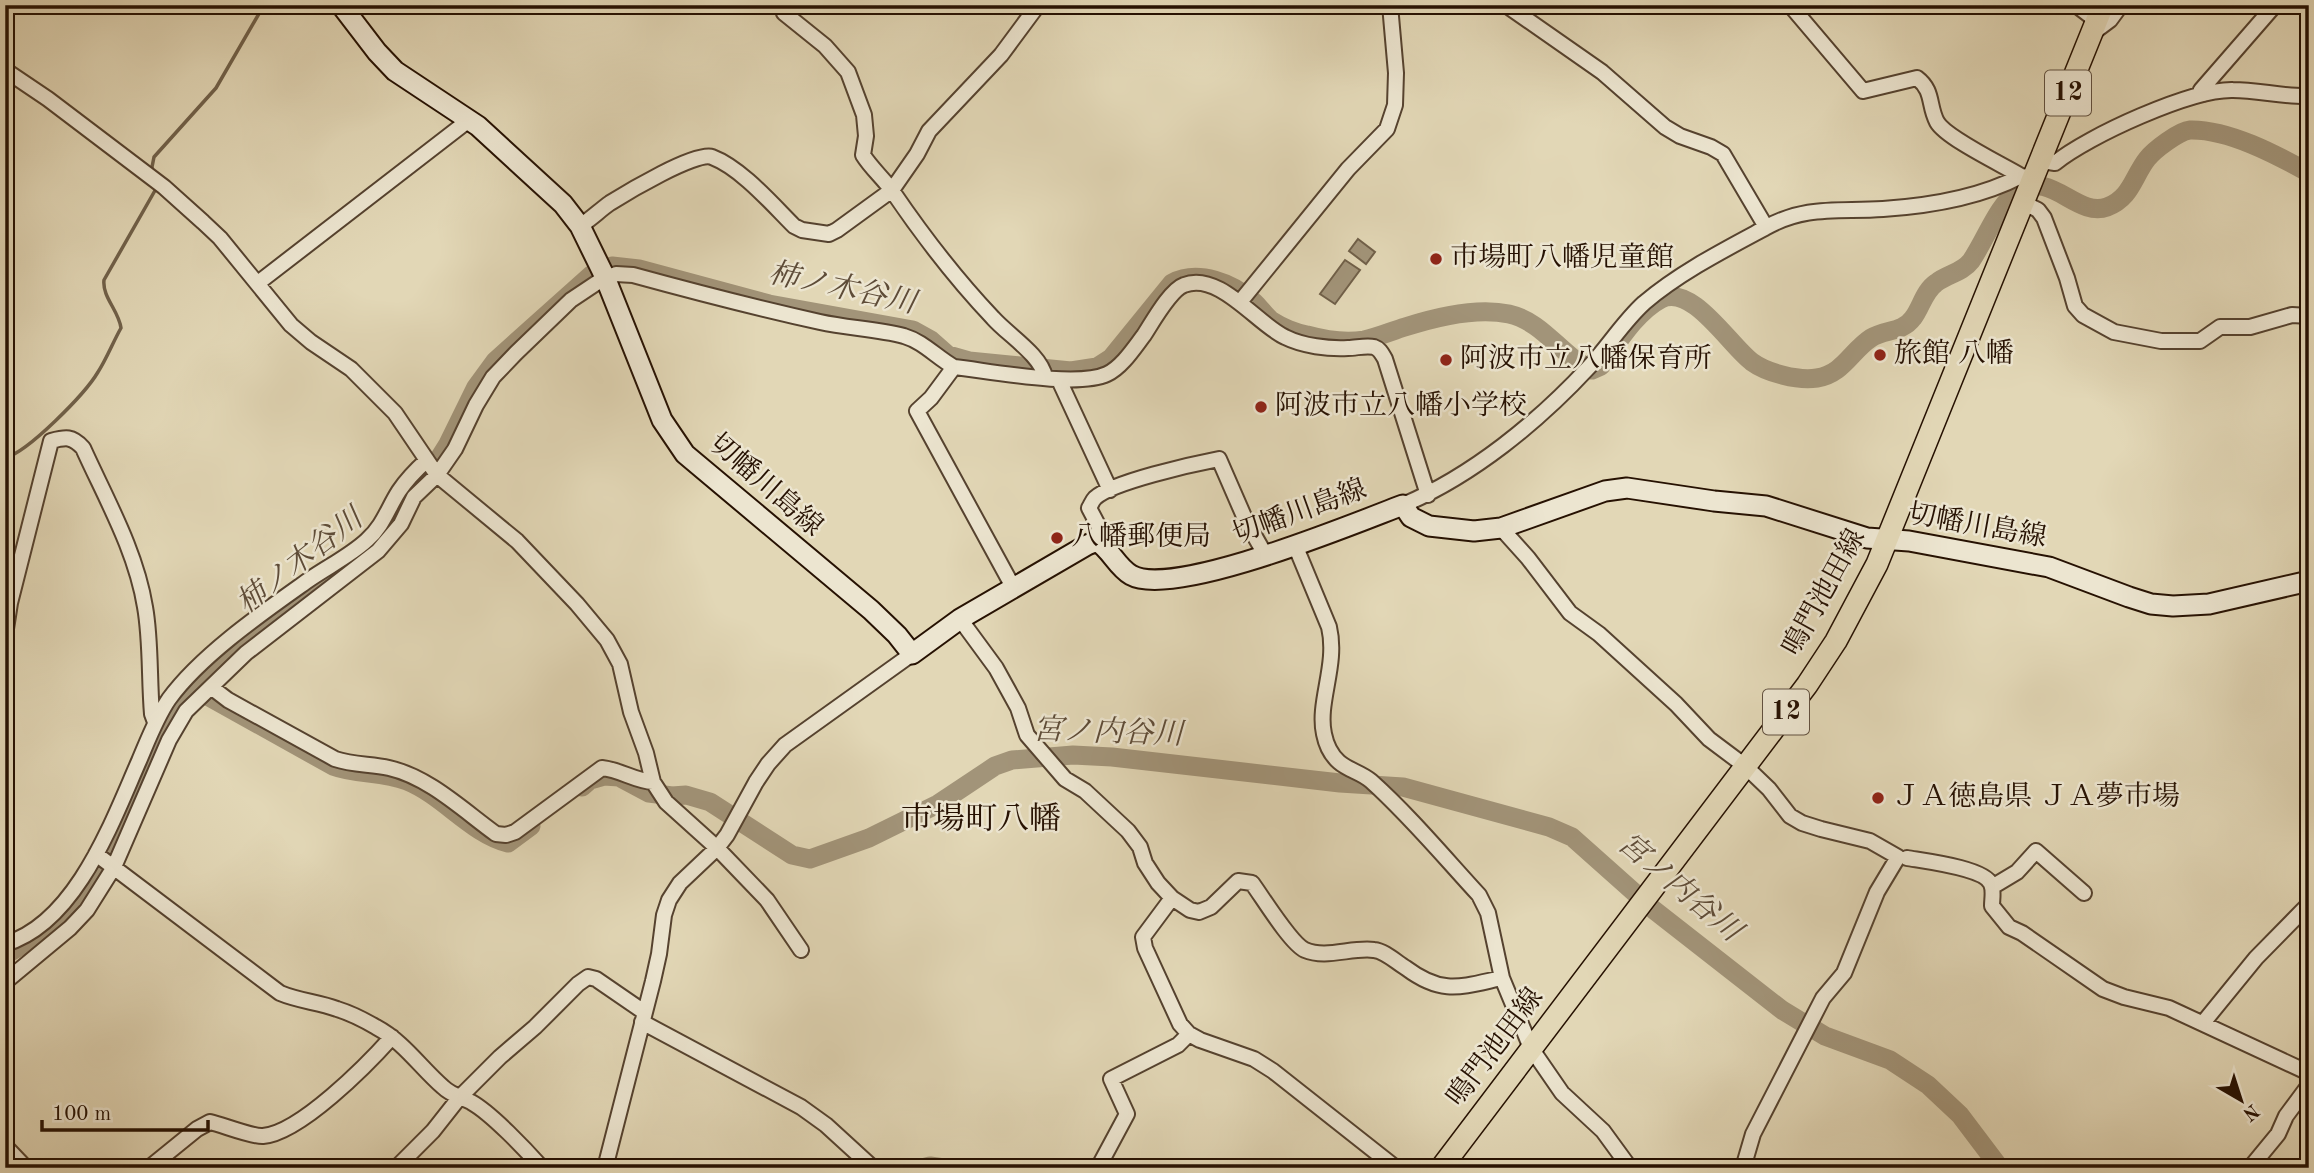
<svg xmlns="http://www.w3.org/2000/svg" width="2314" height="1173" font-family="'Old Standard TT','Noto Serif JP',serif">
<style>
.water{fill:#a29479;stroke:#706049;stroke-width:2}
.lines{fill:none;stroke-linecap:round;stroke-linejoin:round}
.stream{stroke:#706049;stroke-width:3.5}
.river{stroke:#a29479;stroke-width:19}
.street-casing{stroke:#55422f;stroke-width:18}
.secondary-casing{stroke:#261102;stroke-width:23}
.primary-casing{stroke:#261102;stroke-width:24}
.street{stroke:#ece5d0;stroke-width:14}
.secondary{stroke:#ece5d0;stroke-width:19}
.primary{stroke:#e2d7b6;stroke-width:21}
.poi-dot{fill:#8f2418;stroke:#ece5d0;stroke-width:2.5}
.labels{text-anchor:middle;dominant-baseline:central;stroke-width:5;stroke-linejoin:round;paint-order:stroke}
.shield{fill:#ece5d0;stroke:#615140;stroke-width:2}
.shield-label{font-size:26px;font-weight:bold;fill:#261102}
.poi-label{font-size:28px;fill:#261102;stroke:#ece5d0;text-anchor:start}
.street-label{font-size:28px;fill:#261102;stroke:#ece5d0}
.water-label{font-size:30px;font-style:italic;fill:#5e4c38;stroke:#ece5d0}
.quarter-label{font-size:32px;fill:#261102;stroke:#ece5d0}
</style>
<rect width="100%" height="100%" fill="#e2d7b6"/>
<filter id="stains"><feTurbulence type="fractalNoise" baseFrequency=".00286" numOctaves="4"/><feColorMatrix values="0 0 0 0 .2 0 0 0 0 .09 0 0 0 0 .02 0 0 0 .5 -.17"/></filter>
<radialGradient id="worn" r=".72"><stop offset=".6" stop-color="#630" stop-opacity="0"/><stop offset="1" stop-color="#630" stop-opacity=".3"/></radialGradient>
<path class="water" d="M1358,239L1375,252L1366,264L1349,251Z
M1345,260L1360,270L1335,304L1320,294Z"/>
<g class="lines">
<path class="stream" d="M153,172L152,167L154,157L216,88L264,5
M5,458C28,452 85,394 98,372C107,358 113,342 121,328C119,311 102,297 104,280L157,187"/>
<path class="river" d="M193,688L333,766C357,775 383,771 407,781C444,796 470,833 508,843L531,826
M582,787L590,780L604,776L619,777L649,793L672,796L686,795L710,802L792,855L810,859L869,838L938,804L995,766L1012,760L1073,755L1112,757L1340,783L1403,787L1549,827L1572,837L1654,910L1782,1010L1825,1036L1890,1060L1928,1085L1960,1115L2000,1168
M5,955L47,931L80,898L113,841L144,767L170,714L222,660L299,599L373,547L391,527L405,494L438,460L448,444L476,387L495,361L591,275L612,266L639,269L769,304L913,330L931,340L948,355L969,361L1071,371L1097,367L1111,358L1172,283C1198,269 1233,283 1254,302C1260,308 1266,316 1272,321C1281,327 1296,333 1307,335C1325,340 1346,343 1364,340C1378,337 1392,331 1405,327C1436,317 1477,307 1509,314C1544,322 1561,356 1592,370L1601,366C1617,344 1636,312 1661,299C1692,283 1730,346 1752,362C1767,373 1798,381 1817,378C1843,374 1851,351 1871,338C1885,329 1902,333 1913,318C1921,308 1924,291 1936,283C1947,274 1962,273 1971,261C1985,241 1998,204 2018,191C2051,170 2077,218 2107,207C2131,198 2133,177 2147,159C2154,150 2179,131 2190,130C2228,129 2277,155 2309,173
M922,1168L930,1166L944,1168"/>
<defs>
<path id="street" d="M785,5L784,13L825,46L848,72L864,115L866,136L863,155C871,168 884,179 893,192C923,236 956,279 993,318C1008,335 1041,355 1045,377
M1506,5L1602,72L1665,127L1680,136L1711,147L1723,154L1766,227
M1790,5L1863,91L1917,78C1934,91 1928,105 1937,122C1946,138 2003,165 2021,176
M2076,5L2097,21
M2094,32L2110,20L2121,5
M5,70L48,99L164,187L203,222L220,238L291,325L311,342L351,369L395,413L437,475L517,541L577,604L607,640L620,664L631,712L646,753L653,782L666,802L717,848L767,900L801,950
M2204,94L2201,90L2275,5
M2042,161L2055,163C2088,136 2191,89 2233,90C2258,90 2284,97 2309,96
M2024,203L2038,210L2044,218L2067,278L2075,306L2083,315L2114,332L2161,341H2200L2220,327H2250L2292,315L2309,316
M580,226C591,219 600,210 610,203C626,193 696,151 712,157C741,168 772,204 794,226L802,230L829,234L837,230L892,190L917,154L929,131L1001,55L1038,5
M258,283L469,120
M1240,302L1348,169L1387,129L1395,105L1396,73L1390,5
M954,367L931,398L917,411L1013,587
M1059,380L1110,490
M1403,505C1472,476 1538,422 1589,367C1608,347 1623,322 1644,303C1679,273 1724,250 1765,228C1805,205 1839,212 1883,209C1928,206 1981,197 2021,176L2034,178
M1501,528L1528,558L1570,613L1599,634L1676,704L1709,739L1745,766L1769,789L1790,816L1802,823L1821,829L1870,841L1898,857L1877,892L1844,973L1823,998L1753,1134L1743,1168
M1097,541L1099,527L1089,508C1091,505 1092,501 1095,498C1112,482 1193,464 1219,459L1246,521L1266,556
M1295,545L1329,627C1338,665 1317,702 1324,734C1326,744 1331,755 1339,762C1348,770 1362,773 1371,781C1410,816 1444,857 1479,895L1488,913L1502,978L1531,1048L1562,1093L1603,1131L1630,1168
M960,619L996,668L1018,708L1027,735L1065,779L1085,791L1128,831L1140,847L1145,863L1158,883L1172,898L1190,910L1199,912L1211,907L1238,881L1252,883C1263,898 1291,944 1305,950C1326,959 1352,947 1374,950C1385,951 1396,962 1406,968C1442,995 1460,987 1502,978
M5,635L10,603L51,441C66,437 72,436 83,448C106,499 136,551 145,607C151,640 149,679 152,714L155,722
M211,687L228,700L335,759C353,765 371,764 389,768C429,777 464,811 496,834L506,835L515,832L602,768C621,770 635,781 653,782
M96,854L280,993C299,1001 318,1002 337,1009C350,1013 364,1020 376,1027C404,1042 420,1067 443,1087C451,1095 461,1097 471,1102C491,1113 526,1150 542,1168
M1907,858C1924,861 1984,868 1991,884C1994,890 1992,899 1992,906L2009,927L2022,933L2103,989L2124,997L2169,1008L2309,1073
M1992,887L2017,872L2036,851L2084,893
M1172,898L1143,937L1145,948L1180,1024L1189,1034L1200,1040L1254,1059L1273,1071L1396,1168
M5,944C76,923 112,822 139,761C148,740 156,718 169,699C202,654 265,611 310,579C329,566 351,555 367,540C383,526 388,508 399,491C407,479 417,469 427,460
M5,982L70,928L87,910L114,867L169,740L186,711L246,653L378,551L401,524L414,497L437,475L455,449L476,405L493,377L516,353L571,300L601,280L616,274L633,275C695,292 757,308 820,322C847,328 877,329 904,336C924,342 936,357 954,367C990,371 1077,388 1107,374C1122,367 1134,348 1144,335C1152,323 1170,290 1184,285C1219,271 1257,324 1285,337C1303,346 1328,349 1348,348C1356,348 1366,345 1374,347C1380,349 1382,354 1385,359L1428,495
M642,1022L801,1107L826,1125L873,1168
M2203,1023L2256,958L2309,904
M5,1146L26,1168
M149,1168L197,1129L210,1122C223,1125 252,1137 263,1136C300,1133 367,1065 392,1037
M396,1168L433,1131L459,1098L500,1057L535,1027L578,984L588,977L596,979L644,1012
M605,1168L653,981L659,954L664,915L669,900L680,883L717,848L727,835L756,782L768,764L785,745L912,654
M1098,1168L1127,1114L1111,1079L1178,1045L1189,1034
M2250,1168L2278,1134L2286,1116L2309,1085"/>
<path id="secondary" d="M341,5L377,52L395,71L478,126L563,204L580,226L605,277L662,420L685,454L871,610L897,635L912,654L960,619L1087,545L1097,541C1111,550 1117,567 1131,575C1173,599 1355,523 1403,505L1411,517L1429,526L1474,531L1501,528L1605,491L1627,488L1714,501L1766,506L1867,538L1909,541L2049,567L2129,597L2151,604L2173,606L2209,604L2309,581"/>
<path id="primary" d="M1441,1168L1807,685L1836,641L1877,564L2103,5"/>
</defs>
<use href="#street" class="street-casing"/>
<use href="#secondary" class="secondary-casing"/>
<use href="#primary" class="primary-casing"/>
<use href="#street" class="street"/>
<use href="#secondary" class="secondary"/>
<use href="#primary" class="primary"/>
</g>
<g class="poi-dot">
<circle cx="1436" cy="259" r="7"/>
<circle cx="1880" cy="355" r="7"/>
<circle cx="1446" cy="360" r="7"/>
<circle cx="1261" cy="407" r="7"/>
<circle cx="1057" cy="538" r="7"/>
<circle cx="1878" cy="798" r="7"/>
</g>
<g class="labels">
<g class="shield">
<rect x="2045" y="70.5" width="46" height="45" rx="5"/>
<rect x="1763" y="689.5" width="46" height="45" rx="5"/>
</g>
<g class="shield-label">
<text x="2068" y="93">12</text>
<text x="1786" y="712">12</text>
</g>
<g class="poi-label">
<text x="1450" y="259">市場町八幡児童館</text>
<text x="1894" y="355">旅館 八幡</text>
<text x="1460" y="360">阿波市立八幡保育所</text>
<text x="1275" y="407">阿波市立八幡小学校</text>
<text x="1071" y="538">八幡郵便局</text>
<text x="1892" y="798">ＪＡ徳島県 ＪＡ夢市場</text>
</g>
<g class="street-label">
<text transform="translate(765 486) rotate(41)">切幡川島線</text>
<text transform="translate(1300 513) rotate(-20)">切幡川島線</text>
<text transform="translate(1977 527) rotate(10)">切幡川島線</text>
<text transform="translate(1825 593) rotate(-61)">鳴門池田線</text>
<text transform="translate(1496 1048) rotate(-53)">鳴門池田線</text>
</g>
<g class="water-label">
<text transform="translate(842 289) rotate(12)">柿ノ木谷川</text>
<text transform="translate(300 562) rotate(-38)">柿ノ木谷川</text>
<text transform="translate(1108 733) rotate(2)">宮ノ内谷川</text>
<text transform="translate(1679 888) rotate(40)">宮ノ内谷川</text>
</g>
<g class="quarter-label">
<text x="981" y="821">市場町八幡</text>
</g>
</g>
<rect width="2314" height="1173" fill="none" stroke="#e2d7b6" stroke-width="28"/>
<rect x="7" y="7" width="2300" height="1159" fill="none" stroke="#261102" stroke-width="3.5"/>
<rect x="14" y="14" width="2286" height="1145" fill="none" stroke="#261102" stroke-width="2"/>
<g transform="translate(2241 1100) rotate(141)" stroke="#ece5d0" stroke-width="5" paint-order="stroke">
<path d="M0-5L12 26L0 18L-12 26Z" fill="#261102"/>
<text y="-10" font-size="19" font-weight="bold" text-anchor="middle" fill="#261102">N</text>
</g>
<path d="M42 1120v10h166v-10" fill="none" stroke="#261102" stroke-width="3.5"/>
<text x="52" y="1120" font-size="21" fill="#261102" stroke="#ece5d0" stroke-width="5" paint-order="stroke">100 m</text>
<rect width="100%" height="100%" filter="url(#stains)"/>
<rect width="100%" height="100%" fill="url(#worn)"/>
</svg>
